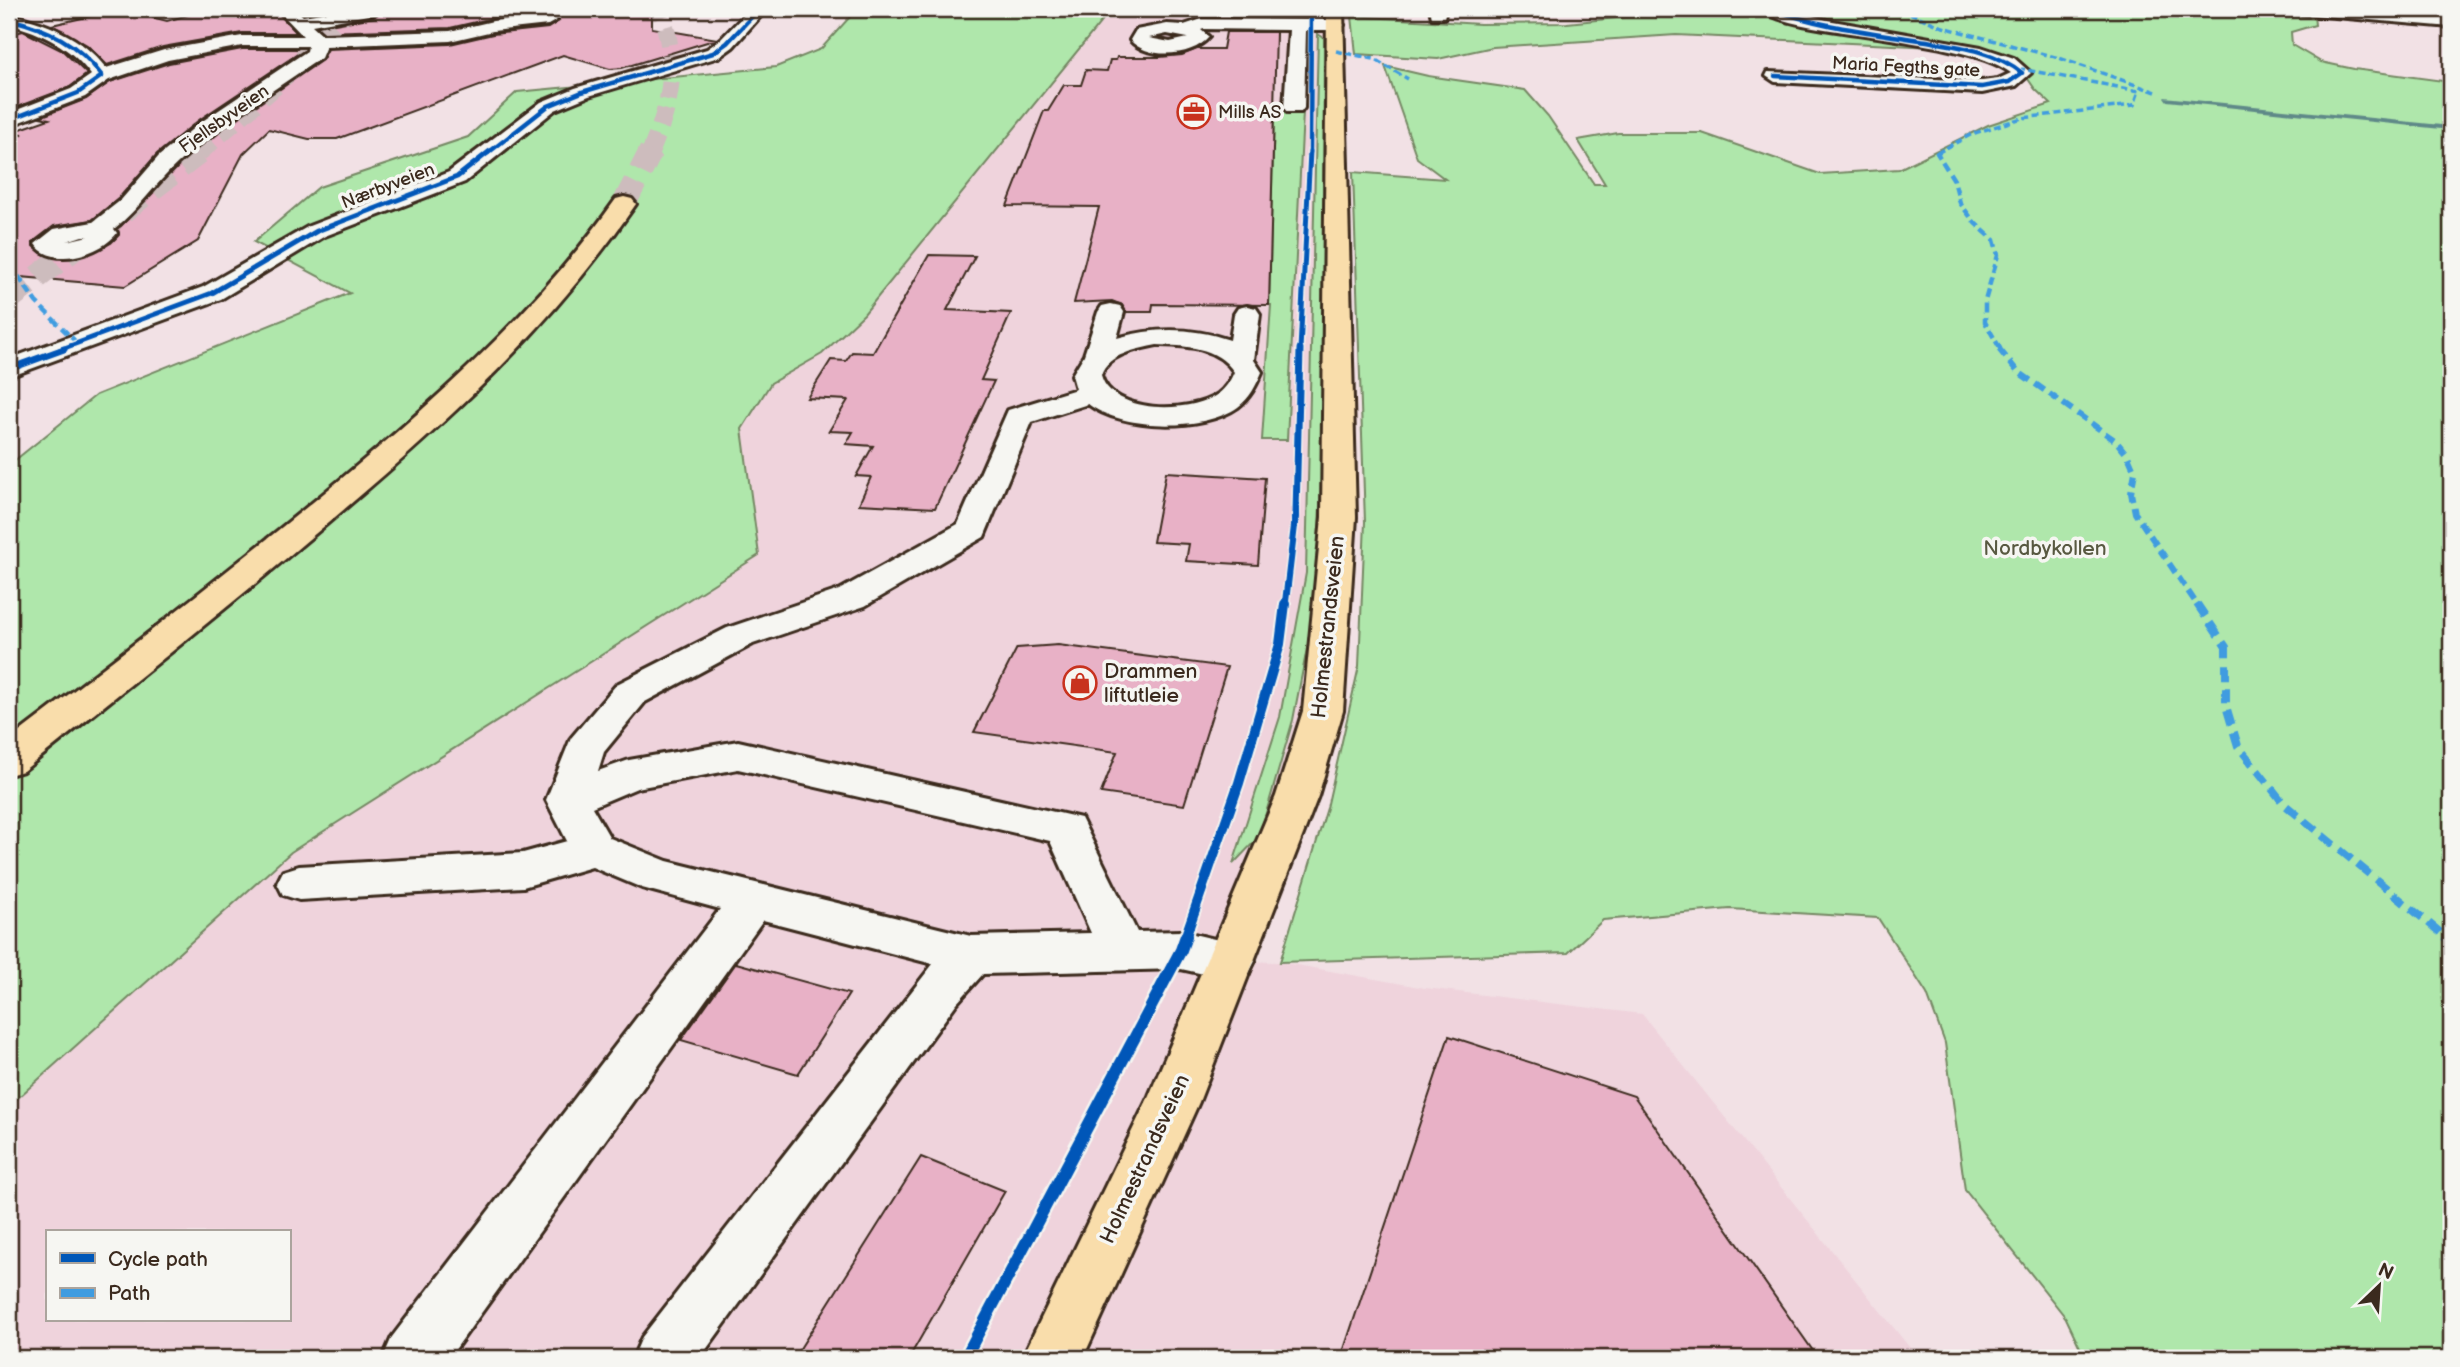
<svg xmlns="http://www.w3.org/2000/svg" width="2460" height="1367" font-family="'Balsamiq Sans',sans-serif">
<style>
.built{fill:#efd3dc;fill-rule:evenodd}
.green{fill:#afe7ab;stroke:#758864;stroke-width:2}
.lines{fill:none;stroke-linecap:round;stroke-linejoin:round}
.stream{fill:#5f8988;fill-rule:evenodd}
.building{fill:#e8b1c6;stroke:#3b2a1e;stroke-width:2}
.highway-tunnel-far1{stroke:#cdbcbd;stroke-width:18;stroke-dasharray:18 10;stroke-linecap:butt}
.highway-tunnel{stroke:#cdbcbd;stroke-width:24;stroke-dasharray:24 12;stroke-linecap:butt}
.minor-casing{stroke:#3b2a1e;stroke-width:6}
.major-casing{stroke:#3b2a1e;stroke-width:6}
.highway-casing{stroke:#3b2a1e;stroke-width:6}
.minor{fill:#f6f6f2;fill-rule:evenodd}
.major{fill:#f9ddab;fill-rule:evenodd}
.highway{fill:#f9ddab;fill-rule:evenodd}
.quiet-far4{stroke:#3f9ce0;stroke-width:3.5;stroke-dasharray:7 3.5;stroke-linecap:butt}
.quiet-far3{stroke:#3f9ce0;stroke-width:4.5;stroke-dasharray:9 4.5;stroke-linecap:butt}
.quiet-far2{stroke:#3f9ce0;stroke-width:6;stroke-dasharray:11 6;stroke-linecap:butt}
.quiet-far1{stroke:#3f9ce0;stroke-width:8;stroke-dasharray:15 8;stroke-linecap:butt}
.quiet{stroke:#3f9ce0;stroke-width:10;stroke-dasharray:19 10;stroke-linecap:butt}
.cycleway-far4-casing{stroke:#f6f6f2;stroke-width:6}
.cycleway-far3-casing{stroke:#f6f6f2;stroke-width:8}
.cycleway-far2-casing{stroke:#f6f6f2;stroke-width:10}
.cycleway-far1-casing{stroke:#f6f6f2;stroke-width:14}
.cycleway-casing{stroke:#f6f6f2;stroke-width:17}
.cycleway-far4{stroke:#0057b8;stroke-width:4.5}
.cycleway-far3{stroke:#0057b8;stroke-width:5}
.cycleway-far2{stroke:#0057b8;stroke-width:7}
.cycleway-far1{stroke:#0057b8;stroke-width:10}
.cycleway{stroke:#0057b8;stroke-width:12}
.labels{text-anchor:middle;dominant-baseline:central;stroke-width:7;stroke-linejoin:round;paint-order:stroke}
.far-street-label{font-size:18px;fill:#3b2a1e;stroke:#f6f6f2}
.far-poi-label{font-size:18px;fill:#3b2a1e;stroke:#f6f6f2;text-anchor:start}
.park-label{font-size:21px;fill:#585941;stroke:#f6f6f2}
.street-label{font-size:21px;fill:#3b2a1e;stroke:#f6f6f2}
.poi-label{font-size:21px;fill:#3b2a1e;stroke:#f6f6f2;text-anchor:start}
</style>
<rect width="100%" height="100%" fill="#f2e1e5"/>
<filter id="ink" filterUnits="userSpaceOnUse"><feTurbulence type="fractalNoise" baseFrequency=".0143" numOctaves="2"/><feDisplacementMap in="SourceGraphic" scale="14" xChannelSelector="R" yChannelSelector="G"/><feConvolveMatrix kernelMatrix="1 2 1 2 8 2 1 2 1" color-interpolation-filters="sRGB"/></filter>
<g filter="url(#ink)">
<path class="built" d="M1125,9H1334L1332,619L1232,961L1280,962L1425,988L1642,1014L1918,1358H9V1106L291,852L759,555L742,429L771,383L822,354L864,314L1104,18ZM47,1232H289V1320H47Z"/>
<path class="green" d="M857,9H1125L1104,18L864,314L822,354L771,383L742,429L759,555L291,852L9,1106V465L96,395L350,293L254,242L319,187L468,137L517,92L776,67L821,49Z
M1802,9H2283L2314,16L2315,25L2291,32L2292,45L2321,62L2354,69L2451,82V1358H2085L2066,1318L1965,1190L1945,1043L1927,994L1878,918L1730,909L1603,920L1568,953L1280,962L1327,808L1359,666L1365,522L1353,172L1445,179L1417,158L1385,66L1428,76L1525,90L1548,116L1594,184H1605L1578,140L1618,133H1702L1820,174L1899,169L1988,125L2051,104L2035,89L2021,69L1957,48L1676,35L1493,47L1438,59L1356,54L1352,16L1480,24L1567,23L1666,13L1799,12Z
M1318,34L1324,38L1322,461L1317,573L1310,633L1293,720L1259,837L1233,864L1280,717L1306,573Z
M1274,111L1303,112L1287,440H1262L1271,305H1269Z"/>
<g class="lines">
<path class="stream" d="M2164,97L2451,126V130L2167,101Z"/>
</g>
<path class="building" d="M121,9L167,21L209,9H274L297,33H242L163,47L107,65L87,45L52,25Z
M384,9H652V28L717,39L622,68L610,69L563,55L337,139H309L269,129L243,154L198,241L125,286L9,276V138L23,134L12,132L49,119L40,117L86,99L110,82L169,63L242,49H305L199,120L157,154L119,198L92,220L54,226L33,242V246L41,253L52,258H77L111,243L119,235L118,229L180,165L231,123L322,60L328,49L450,44L493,34L548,28L559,21L548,12L493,18L450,28L324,32L318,27L374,17Z
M23,31L63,51L87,74L70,87L9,110V35Z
M1226,32H1276L1269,305L1153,304L1152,312H1126L1122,305L1112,301L1074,303L1099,207L1007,206L1044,111H1048L1064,85H1081L1086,70L1107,71L1110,60H1116L1117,57H1160L1182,55L1197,49H1223Z
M929,255L975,256L947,310L1011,313L981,380L994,381L935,508L859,504L871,477L856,476L873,446L846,444L853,432L829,431L848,400L807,398L831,360L846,361L852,352L873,353Z
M1166,472L1265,478L1258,565L1186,561L1189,544L1153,542Z
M1058,645L1227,667L1184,805L1101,793L1117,752L974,732L1017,648Z
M736,963L849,994L798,1074L681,1040Z
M1449,1036L1634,1096L1818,1358H1341Z
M921,1157L1005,1191L909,1358H794Z"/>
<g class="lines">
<path class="highway-tunnel-far1" d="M199,153L278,84L349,9
M650,153C672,102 680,62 659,9"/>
<path class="highway-tunnel" d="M624,204L651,151
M9,299L201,151"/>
<defs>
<path id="minor" d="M277,9H295L303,16L346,9H382L374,14L312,25L323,35L450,31L493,21L548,15L557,20L548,25L493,31L450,41L326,46L321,58C272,91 222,123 178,163C155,184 140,208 114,229L117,233C102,254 52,269 35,244L54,229L93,222L121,200L159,156L201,122L307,51L308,46H242L168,60L109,80L85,97L9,126V113L71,89L91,75C71,47 42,33 9,24V14C47,23 81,36 106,68L164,50L242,36H303ZM82,236H88L67,241Z
M750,9H767L733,47L719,57L589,96L555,110L465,182L325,236L221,299L9,377V359L203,287L309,226L449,172L541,102L575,88L707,49L721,39Z
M1430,9H1446L1444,18H1432Z
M1764,9H1787L1827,20L1981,47L2014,58L2031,73L2016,86L1982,93L1775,82L1766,76L1768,72L1982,81L1998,79L2011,73C1975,45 1853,36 1803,25C1791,22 1771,19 1764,9Z
M2293,9H2357L2451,17V27L2301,14Z
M1202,19L1335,20L1344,25L1335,30H1306L1304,108L1301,112H1287L1284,108L1289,30L1204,29L1201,30L1209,37C1193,57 1147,60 1130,40L1136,30L1167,24L1184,25ZM1167,34L1188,38L1170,42L1149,38Z
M1111,304L1120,306L1124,312L1117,338C1155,327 1191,327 1230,340L1234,314L1238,308L1247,306L1256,308L1260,314L1254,360L1262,372C1256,386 1250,398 1238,407C1203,432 1122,430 1088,404L1032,422L984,537L865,606L753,644L645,702L604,752L598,771L629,760L738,741L1081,818L1137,932L1181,931L1248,947L1255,961L1248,975L1231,980L1181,969L983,974L956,1004L700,1358H633L642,1337L933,964L763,920L449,1358H383L392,1337L720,909L642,888L592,867L523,887L299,900L283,895L277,883L283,871L299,866L523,853L567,841L546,800L571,738L617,684L727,628L839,590L958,524L1008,410L1076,389L1072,375L1084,355L1098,312L1102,306ZM1157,345C1185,346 1217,346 1234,372C1230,381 1226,388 1218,394C1190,414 1111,414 1101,375C1107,354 1138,349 1157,345ZM738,769L1050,841L1091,933L971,936L667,861L610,838L592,807L637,788Z"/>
<path id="major" d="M1327,9H1343L1356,517L1343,711L1318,796L1199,1102L1083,1358H1022L1149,1096L1276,796L1303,711L1322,517Z"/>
<path id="highway" d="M624,197L632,199L636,204C547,333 446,423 328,523C228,608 125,689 23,771L9,775V740C113,661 216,581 318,498C428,408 533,316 616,199Z"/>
</defs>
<use href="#minor" class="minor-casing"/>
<use href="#major" class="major-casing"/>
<use href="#highway" class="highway-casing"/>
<use href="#minor" class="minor"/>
<use href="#major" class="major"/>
<use href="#highway" class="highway"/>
<path class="quiet-far4" d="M1900,9L1943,27L2059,58L2156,92
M1336,51L1374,59L1408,79
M1937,153L1972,134L2022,118L2134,105L2139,91L2021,69"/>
<path class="quiet-far3" d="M1940,151L1937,153L1954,180L1960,203L1975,223L1994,240L1998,255L1985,301V322L2001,350
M18,276L36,302L77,343"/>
<path class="quiet-far2" d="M1999,349L2017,371L2116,441L2128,456L2135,472L2131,493L2135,513L2198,606"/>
<path class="quiet-far1" d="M2197,604L2226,647V706L2238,746L2284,804L2447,938"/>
<path class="quiet" d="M2445,936L2451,942"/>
<defs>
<path id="cycleway-far4" d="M1772,9C1819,27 1870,32 1920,40C1955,46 1994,50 2022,73L2009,82L1982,87L1775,76
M9,19C48,29 78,43 102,76L78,93L9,120
M488,153L548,106L582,92L713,53L727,43L759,9
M1310,153L1311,9"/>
<path id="cycleway-far3" d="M59,350L212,293L317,231L457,177L490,151
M1300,350L1310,151"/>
<path id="cycleway-far2" d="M9,369L64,349
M1285,606L1296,513L1300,349"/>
<path id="cycleway-far1" d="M1185,938L1239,783L1280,644L1285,604"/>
<path id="cycleway" d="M965,1358L1181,950L1186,936"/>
</defs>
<use href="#cycleway-far4" class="cycleway-far4-casing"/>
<use href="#cycleway-far3" class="cycleway-far3-casing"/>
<use href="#cycleway-far2" class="cycleway-far2-casing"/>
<use href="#cycleway-far1" class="cycleway-far1-casing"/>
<use href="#cycleway" class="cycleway-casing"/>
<use href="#cycleway-far4" class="cycleway-far4"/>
<use href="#cycleway-far3" class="cycleway-far3"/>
<use href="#cycleway-far2" class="cycleway-far2"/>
<use href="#cycleway-far1" class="cycleway-far1"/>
<use href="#cycleway" class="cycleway"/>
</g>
</g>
<defs>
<symbol id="office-ring" viewBox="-11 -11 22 22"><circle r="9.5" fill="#f6f6f2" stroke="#c8321e" stroke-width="1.5"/><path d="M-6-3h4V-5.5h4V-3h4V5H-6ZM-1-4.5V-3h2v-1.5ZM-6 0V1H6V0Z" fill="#c8321e"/></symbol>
<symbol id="shop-ring" viewBox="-11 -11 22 22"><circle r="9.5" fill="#f6f6f2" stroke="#c8321e" stroke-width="1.5"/><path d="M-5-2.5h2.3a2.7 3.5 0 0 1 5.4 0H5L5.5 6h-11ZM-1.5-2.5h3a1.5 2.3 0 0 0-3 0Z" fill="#c8321e"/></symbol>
</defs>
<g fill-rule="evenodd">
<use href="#office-ring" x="1175" y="93" width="38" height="38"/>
<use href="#shop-ring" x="1061" y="664" width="38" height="38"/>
</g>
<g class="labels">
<g class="far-street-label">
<text transform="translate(1906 67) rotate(3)">Maria Fegths gate</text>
<text transform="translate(224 119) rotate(-35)">Fjellsbyveien</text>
<text transform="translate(388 186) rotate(-21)">Nærbyveien</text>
</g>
<g class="far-poi-label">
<text x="1218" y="112">Mills AS</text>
</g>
<g class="park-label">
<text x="2045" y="548">Nordbykollen</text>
</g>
<g class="street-label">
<text transform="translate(1328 627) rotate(-84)">Holmestrandsveien</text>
<text transform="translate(1145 1159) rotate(-65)">Holmestrandsveien</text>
</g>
<g class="poi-label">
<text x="1104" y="671">Drammen<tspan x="1104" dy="24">liftutleie</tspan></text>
</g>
</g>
<rect width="2460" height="1367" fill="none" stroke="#f6f6f2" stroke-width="35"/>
<rect x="18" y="18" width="2425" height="1332" fill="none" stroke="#3b2a1e" stroke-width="2.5" filter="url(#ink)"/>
<rect x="46" y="1230" width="245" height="91" fill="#f6f6f2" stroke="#aba49d" stroke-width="2"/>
<rect x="60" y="1253" width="35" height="10" fill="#0057b8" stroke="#aba49d" stroke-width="2"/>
<text x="108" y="1266" font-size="21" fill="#3b2a1e">Cycle path</text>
<rect x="60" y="1288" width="35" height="10" fill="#3f9ce0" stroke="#aba49d" stroke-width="2"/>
<text x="108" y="1300" font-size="21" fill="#3b2a1e">Path</text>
<g transform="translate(2379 1286) rotate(25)" stroke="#f6f6f2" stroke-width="5" paint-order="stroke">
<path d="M0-5L12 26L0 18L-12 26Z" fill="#3b2a1e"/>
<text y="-10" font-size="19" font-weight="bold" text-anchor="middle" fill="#3b2a1e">N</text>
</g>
</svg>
